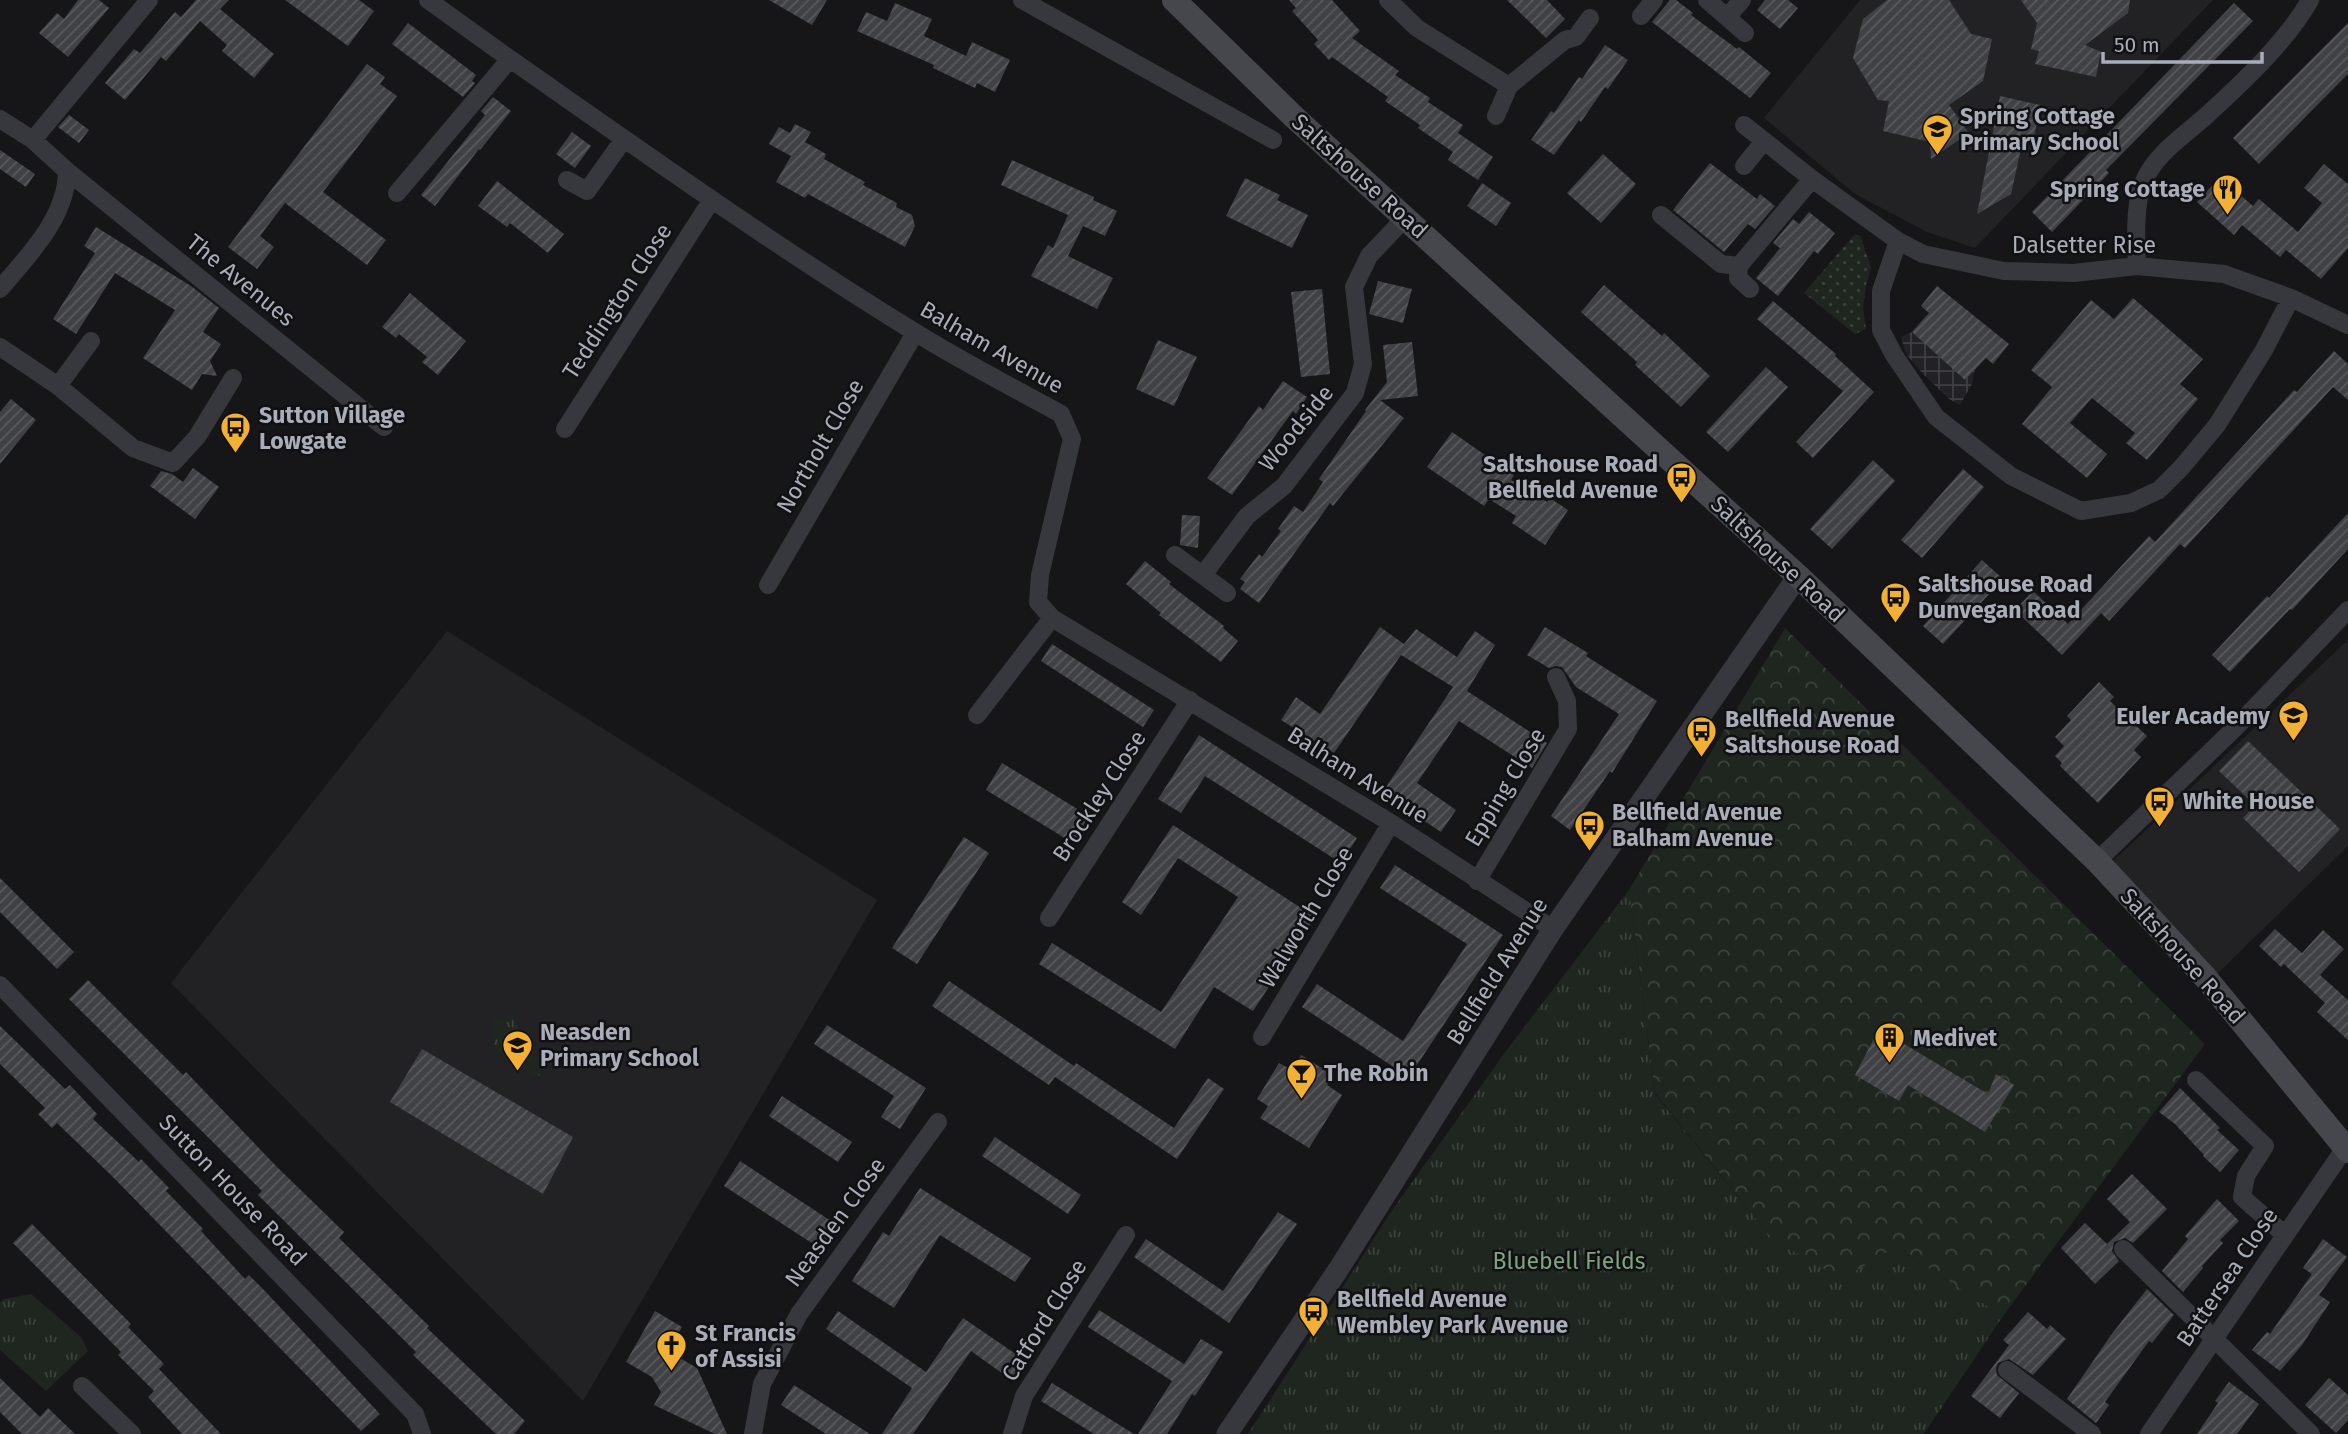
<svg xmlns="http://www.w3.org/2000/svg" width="2348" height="1434" font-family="'Fira Sans',sans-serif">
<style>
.built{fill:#222225}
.industrial{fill:url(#industrial-grid)}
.grass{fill:url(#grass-dots)}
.forest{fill:url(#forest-crowns)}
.park{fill:url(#park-tufts)}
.building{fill:url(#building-hatch)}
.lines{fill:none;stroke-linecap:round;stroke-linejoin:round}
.minor{stroke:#37383d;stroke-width:18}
.tertiary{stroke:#37383d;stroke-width:21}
.secondary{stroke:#45474d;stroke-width:24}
.labels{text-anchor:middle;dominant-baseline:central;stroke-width:5;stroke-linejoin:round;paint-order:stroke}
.poi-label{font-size:23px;font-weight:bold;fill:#a8adb8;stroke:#111113;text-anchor:start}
.street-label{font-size:23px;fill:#a8adb8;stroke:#111113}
.park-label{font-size:23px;fill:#7fa381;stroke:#111113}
</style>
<defs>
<pattern id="industrial-grid" width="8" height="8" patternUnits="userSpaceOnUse" patternTransform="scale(1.75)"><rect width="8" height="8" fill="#222225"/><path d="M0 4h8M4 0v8" fill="none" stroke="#3f3f43"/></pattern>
<pattern id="grass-dots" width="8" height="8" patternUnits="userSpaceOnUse" patternTransform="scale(1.75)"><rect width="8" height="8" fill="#1e261f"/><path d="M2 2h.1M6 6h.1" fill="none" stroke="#3c433d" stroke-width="1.8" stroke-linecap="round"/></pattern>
<pattern id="forest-crowns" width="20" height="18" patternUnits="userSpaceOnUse" patternTransform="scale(1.75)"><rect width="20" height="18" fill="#1e261f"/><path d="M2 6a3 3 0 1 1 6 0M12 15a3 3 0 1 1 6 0" fill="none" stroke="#3c433d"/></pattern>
<pattern id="park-tufts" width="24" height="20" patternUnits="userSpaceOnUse" patternTransform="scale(1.75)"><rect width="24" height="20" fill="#1e261f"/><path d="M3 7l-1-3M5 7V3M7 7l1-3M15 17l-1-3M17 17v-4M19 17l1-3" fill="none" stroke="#3c433d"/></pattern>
<pattern id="building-hatch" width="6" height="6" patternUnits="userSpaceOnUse" patternTransform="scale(1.75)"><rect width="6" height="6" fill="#404145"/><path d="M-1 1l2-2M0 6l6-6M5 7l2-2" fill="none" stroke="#595a5e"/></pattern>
</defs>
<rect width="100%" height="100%" fill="#161618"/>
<path class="built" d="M1860,0H2213L1975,248L1927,232L1855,194L1764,118Z
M447,631L877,900L583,1401L171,983Z
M2348,640V846L2215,976L2113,861Z"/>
<path class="industrial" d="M1922,321L1975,369L1972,384L1960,405L1949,399L1923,374L1906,354L1901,337L1912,332Z"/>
<path class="grass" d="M1855,234L1861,237L1871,268L1866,285L1863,308L1866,329L1855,334L1804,293Z"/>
<path class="forest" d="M1785,628L2205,1044L2003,1316L1896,1247L1842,1280L1773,1240L1655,1093L1629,890Z"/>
<path class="park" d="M1629,890L1655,1094L1773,1240L1842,1279L1896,1247L2003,1316L1924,1434H1248L1393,1209L1506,1051Z
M514,1016L522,1049L548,1064L542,1077L494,1051L492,1020Z
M31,1294L81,1337L88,1351L46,1391L0,1350V1302L4,1299Z"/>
<path class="building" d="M78,0H99L109,8L68,57L39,33L57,13L64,19Z
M196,0H229L220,9L274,54L254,78L222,51L227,45L200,21L166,61L161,57L125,100L105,83L134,49L140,53L175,12L181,17Z
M285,0H359L374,11L348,46Z
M769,0H827L812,25Z
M1289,0H1332L1360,31L1352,38L1399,71L1395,75L1430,98L1428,102L1463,125L1458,133L1493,157L1478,180L1448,160L1453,152L1418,128L1420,125L1385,101L1388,97L1332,57L1329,60L1314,44L1318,40L1292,11L1296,8Z
M1507,0H1547L1565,19L1546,38Z
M1670,0H1676L1693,13L1691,15L1737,49L1739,47L1771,73L1750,98L1652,22Z
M1765,0H1788L1798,8L1780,29L1757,10Z
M1887,0H1949L1971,34L1992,39L1983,81L1949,105L1969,133L1931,159L1930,142L1883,131L1889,101L1878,100L1853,58L1863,19Z
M2021,0H2130L2128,13L2085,45L2101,52L2096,77L2035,64L2039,51L2031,49L2037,23Z
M895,3L932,19L924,36L966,56L972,42L1010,60L995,92L977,83L975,88L933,68L934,65L857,31L866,12L887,21Z
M2234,3L2253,21L2106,170L2109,173L2052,232L2032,212Z
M408,23L476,75L472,81L475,83L463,97L392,44Z
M2348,23V74L2259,164L2233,138Z
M1605,45L1628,60L1608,89L1605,87L1581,122L1579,120L1554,155L1531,140L1551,111L1554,113L1579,77L1582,79Z
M367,64L385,77L380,84L397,96L323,192L386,240L367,265L285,203L260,236L274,247L257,269L228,247Z
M2000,96L2040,105L2034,137L2024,135L2011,194L1977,214Z
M493,97L511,111L480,150L479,149L435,206L421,195L485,115L481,111Z
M69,115L89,130L79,143L58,127Z
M795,124L811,132L805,142L826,154L824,159L865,182L863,185L897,203L896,207L912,215L915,226L905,247L808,194L805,198L776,182L791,156L769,144L779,127L790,133Z
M572,132L591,146L575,168L556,154Z
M0,150L35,174L26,187L0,169Z
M1603,154L1636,184L1601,223L1567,193Z
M1012,160L1094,197L1093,200L1117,211L1105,236L1083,226L1068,256L1113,278L1097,309L1031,276L1048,245L1053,248L1068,215L1001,185Z
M1710,163L1757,199L1760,194L1775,206L1755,229L1748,224L1724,252L1673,210Z
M2324,164L2348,184V248L2321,279L2286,250L2280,257L2242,225L2234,235L2197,202L2220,177L2253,206L2259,199L2298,232L2322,203L2304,188Z
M1245,178L1280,195L1277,200L1308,215L1292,248L1226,216Z
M497,181L564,234L548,253L510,223L507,227L478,206Z
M1482,183L1511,203L1496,226L1467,206Z
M1809,212L1835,233L1818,254L1814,251L1778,296L1756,278L1780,248L1773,243L1793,219L1799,224Z
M96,227L191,286L219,308L203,332L221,344L210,361L217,376L202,374L192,390L143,358L175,310L115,273L76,334L53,319L95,253L84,246Z
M1378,281L1412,289L1403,323L1369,314Z
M1604,285L1662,336L1664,333L1710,376L1681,407L1635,365L1637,362L1581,312Z
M1937,286L2009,344L1993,364L1986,358L1965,380L1912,332L1929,313L1921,306Z
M1322,289L1330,374L1301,377L1291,292Z
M410,293L466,341L438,375L422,362L427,357L399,334L396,338L382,327Z
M2133,298L2203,359L2180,384L2198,399L2147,460L2126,443L2135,433L2092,398L2070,423L2107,454L2087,478L2022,424L2052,387L2031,370L2091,300L2114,319Z
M1773,301L1836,354L1835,356L1874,392L1813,458L1796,442L1843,391L1757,319Z
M1158,340L1197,357L1174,406L1136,389Z
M1412,342L1418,396L1380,400L1404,418L1333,506L1330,503L1259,603L1240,589L1245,582L1240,579L1259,554L1262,557L1281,531L1278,529L1294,506L1303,512L1323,482L1319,479L1366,411L1365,410L1387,382L1383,345Z
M2334,351L2348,364V400L2333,387L2185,548L2180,544L2109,621L2101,613L2062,655L2015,610L2033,591L2068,624L2149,536L2155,542L2294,390L2297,392Z
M1766,367L1788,387L1728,452L1706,432Z
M1283,381L1307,397L1296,414L1293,411L1232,495L1207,478L1259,406L1263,410Z
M11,399L36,420L0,464V412Z
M1452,432L1514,475L1511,480L1547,502L1550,498L1568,510L1545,545L1512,523L1516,516L1489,499L1484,506L1427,467Z
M1873,460L1895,481L1832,549L1810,529Z
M193,468L219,487L195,519L150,486L161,471L172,474L183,482Z
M1963,469L1984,487L1922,558L1901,540Z
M2348,513V549L2292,610L2290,609L2230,672L2212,655L2267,596L2269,598Z
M1182,515L1200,516L1198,548L1180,545Z
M1982,560L2003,579L1943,644L1923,626Z
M1145,561L1171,582L1169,584L1224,626L1223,628L1238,641L1221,662L1159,615L1161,613L1126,584Z
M1380,627L1404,644L1416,629L1457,657L1475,631L1495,645L1467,691L1547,743L1532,768L1459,721L1417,783L1456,810L1441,832L1382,793L1453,687L1401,655L1334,753L1281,720L1296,697L1320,714Z
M1545,627L1588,653L1586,656L1657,701L1612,773L1610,771L1570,830L1551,816L1619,714L1576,687L1562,667L1556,666L1549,668L1527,655Z
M1052,644L1154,710L1143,727L1041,661Z
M2099,682L2114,697L2110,701L2147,736L2134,750L2141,757L2098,803L2060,766L2062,763L2055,756L2064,746L2055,737L2071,720L2067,716Z
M1199,735L1357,838L1341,863L1205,776L1181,813L1158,799Z
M2248,741L2340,829L2299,872L2243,818L2255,805L2219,771Z
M1002,763L1089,816L1073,843L986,790Z
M1173,825L1315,917L1253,1011L1214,987L1175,1049L1039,964L1052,943L1161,1012L1238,897L1178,858L1141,915L1122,902Z
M964,837L989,853L917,964L892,948Z
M1395,865L1503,935L1409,1077L1302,1007L1317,984L1403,1041L1467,944L1380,888Z
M0,878L74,952L57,969L0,912Z
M2275,929L2302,953L2323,930L2344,949L2320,975L2348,1000V1040L2317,1012L2325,1003L2284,964L2281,967L2259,946Z
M88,980L183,1075L186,1072L276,1166L344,1232L339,1238L429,1326L427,1328L525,1421L514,1434H496L413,1355L416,1352L258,1195L262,1191L69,999Z
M949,981L1074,1066L1076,1063L1174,1128L1208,1078L1224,1089L1177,1159L1055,1077L1049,1085L932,1006Z
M827,1025L926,1088L900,1129L881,1117L894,1096L814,1044Z
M0,1026L65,1089L70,1085L97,1114L93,1119L139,1162L141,1159L169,1188L166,1191L203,1229L201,1231L245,1279L249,1275L263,1289L380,1414L361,1431L114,1178L57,1123L52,1128L38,1114L45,1108L0,1064Z
M1879,1029L1988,1094L1996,1074L2014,1085L1985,1132L1908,1085L1899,1101L1855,1075Z
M422,1049L573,1137L543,1194L390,1102Z
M1301,1055L1333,1075L1327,1085L1342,1095L1309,1148L1260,1118L1268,1106L1257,1099L1279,1063L1292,1070Z
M2180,1088L2220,1128L2217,1130L2239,1150L2220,1172L2203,1156L2204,1155L2175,1124L2159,1112Z
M782,1096L852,1142L838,1162L769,1116Z
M995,1137L1081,1195L1068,1214L982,1156Z
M740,1161L837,1225L821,1249L724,1186Z
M2132,1174L2167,1209L2133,1243L2125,1238L2114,1242L2112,1251L2119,1261L2095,1284L2061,1248L2085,1223L2107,1244L2130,1222L2107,1199Z
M920,1188L1031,1258L1015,1282L940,1235L894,1308L852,1281L883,1232L889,1236Z
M2217,1199L2239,1221L2220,1240L2223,1243L2202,1266L2203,1268L2183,1292L2162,1271L2188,1239L2185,1236Z
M1278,1212L1297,1224L1229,1323L1134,1257L1146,1239L1223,1291Z
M32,1224L131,1324L128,1327L164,1364L159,1369L221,1434H182L148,1397L154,1391L118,1355L121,1352L13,1243Z
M2323,1239L2347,1257L2319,1295L2330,1302L2302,1345L2280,1371L2252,1350L2267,1332L2270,1334L2312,1274L2303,1268Z
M2147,1289L2174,1315L2152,1343L2149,1341L2105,1402L2109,1405L2096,1423L2067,1399L2111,1335Z
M1099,1310L1184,1364L1201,1339L1223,1352L1195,1396L1192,1394L1167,1434H1138L1172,1381L1088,1327Z
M655,1311L682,1327L668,1351L697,1368L727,1434H715L654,1405L661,1392L652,1377L626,1362Z
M838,1311L926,1372L963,1318L1026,1361L1013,1381L971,1351L913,1434H882L912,1388L826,1329Z
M2028,1312L2047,1329L2050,1325L2066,1339L2033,1375L2009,1359L1998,1363L1996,1368L1997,1375L2019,1393L2000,1418L1971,1396L2009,1345L2003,1340Z
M0,1378L40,1417L48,1408L75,1434H22L0,1412Z
M2329,1378L2348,1395V1420L2336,1433L2305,1405Z
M2229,1382L2259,1404L2237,1434H2197L2218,1403L2215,1401Z
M1052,1383L1134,1434H1094L1041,1401Z
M794,1385L870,1434H826L781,1405Z"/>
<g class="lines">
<path class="minor" d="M428,0L510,59
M1022,0L1273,140
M1388,0L1417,28L1509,86
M1707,0L1745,33
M1641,16L1654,0
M1727,17L1742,0
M1496,116L1509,86L1565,40L1576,37L1590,18
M0,119L33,140L67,171L384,427
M1744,125L1812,179L1898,241L1923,254L2004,271L2074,273L2137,266L2224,274L2291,298L2348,325
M33,140L149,0
M1744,166L1764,141
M567,180L587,191L624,139
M397,193L510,59C643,152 775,246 913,331C961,361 1012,387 1061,414L1072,439L1040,575L1038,602L1052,618L1391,823L1553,929
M1661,215L1721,264L1739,266L1812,179
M1898,241L1881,291V330L1894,355L1936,417L2011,476L2081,511L2131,503L2159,490L2181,468L2217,425L2264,350L2291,298
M1739,266L1738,278L1750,289
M2137,266C2136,242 2134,202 2144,181C2156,153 2185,135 2207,115C2242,83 2287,41 2310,0
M0,289C28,256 67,217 67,171
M0,347L58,386L133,448L173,463L197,437L233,378
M58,386L91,341
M565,429L711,201
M1175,555L1227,593
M1203,575L1247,516L1284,486L1355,393L1363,364L1354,287L1369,256L1405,218
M768,585L915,333
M977,715L1052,618
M2097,861L2235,728L2348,610
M1477,881L1568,729L1567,701L1556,677
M1049,918L1190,700
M0,985L415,1414L422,1434
M1262,1037L1391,823
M2196,1080L2265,1146L2246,1176L2242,1197L2285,1235
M2123,1249L2311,1434
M2007,1370L2092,1434
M82,1386L132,1434
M753,1434L762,1384L799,1314L938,1122
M1012,1434L1024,1396L1126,1235
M2149,1434L2345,1148"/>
<path class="tertiary" d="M1227,1434L1338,1270L1553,929L1798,576"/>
<path class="secondary" d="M1174,0L1294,117L1798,576L2097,861L2205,977L2348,1151"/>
</g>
<defs>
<symbol id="school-pin" viewBox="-11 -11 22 30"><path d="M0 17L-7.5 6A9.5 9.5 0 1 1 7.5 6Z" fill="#f2b134" stroke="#111113"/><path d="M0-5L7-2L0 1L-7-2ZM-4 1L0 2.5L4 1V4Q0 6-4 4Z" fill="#111"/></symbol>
<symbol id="restaurant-pin" viewBox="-11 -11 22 30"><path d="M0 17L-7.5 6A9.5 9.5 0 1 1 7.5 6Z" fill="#f2b134" stroke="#111113"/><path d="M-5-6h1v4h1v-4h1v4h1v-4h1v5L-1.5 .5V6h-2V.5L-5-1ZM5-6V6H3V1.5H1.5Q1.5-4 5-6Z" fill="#111"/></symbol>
<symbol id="bus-pin" viewBox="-11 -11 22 30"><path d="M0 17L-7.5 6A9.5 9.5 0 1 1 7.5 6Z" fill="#f2b134" stroke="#111113"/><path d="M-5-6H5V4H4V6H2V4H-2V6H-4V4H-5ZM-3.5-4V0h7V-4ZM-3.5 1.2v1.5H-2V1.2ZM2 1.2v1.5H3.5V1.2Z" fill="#111"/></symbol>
<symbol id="building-pin" viewBox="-11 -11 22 30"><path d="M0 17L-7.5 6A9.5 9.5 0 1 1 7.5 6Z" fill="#f2b134" stroke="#111113"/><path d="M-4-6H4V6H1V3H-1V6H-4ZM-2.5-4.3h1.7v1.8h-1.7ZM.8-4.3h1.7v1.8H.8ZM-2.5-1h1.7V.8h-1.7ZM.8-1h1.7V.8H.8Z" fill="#111"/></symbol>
<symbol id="bar-pin" viewBox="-11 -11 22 30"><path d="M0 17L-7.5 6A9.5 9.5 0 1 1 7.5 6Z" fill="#f2b134" stroke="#111113"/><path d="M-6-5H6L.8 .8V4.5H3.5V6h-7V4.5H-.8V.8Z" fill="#111"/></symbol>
<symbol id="church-pin" viewBox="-11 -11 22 30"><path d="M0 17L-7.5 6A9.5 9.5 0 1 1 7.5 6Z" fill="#f2b134" stroke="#111113"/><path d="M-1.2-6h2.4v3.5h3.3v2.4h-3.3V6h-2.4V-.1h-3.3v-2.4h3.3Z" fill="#111"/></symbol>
</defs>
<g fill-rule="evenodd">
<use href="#school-pin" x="1920" y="112" width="35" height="47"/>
<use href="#restaurant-pin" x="2210" y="172" width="35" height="47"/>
<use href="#bus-pin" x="218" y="410" width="35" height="47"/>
<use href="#bus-pin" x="1664" y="460" width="35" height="47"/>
<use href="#bus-pin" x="1878" y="580" width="35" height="47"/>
<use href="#school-pin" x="2276" y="698" width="35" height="47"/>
<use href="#bus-pin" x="1684" y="714" width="35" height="47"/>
<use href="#bus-pin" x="2142" y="784" width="35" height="47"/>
<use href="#bus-pin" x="1572" y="808" width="35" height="47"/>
<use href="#building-pin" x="1872" y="1020" width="35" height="47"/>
<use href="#school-pin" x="500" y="1028" width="35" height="47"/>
<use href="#bar-pin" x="1284" y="1056" width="35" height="47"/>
<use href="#bus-pin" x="1296" y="1294" width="35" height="47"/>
<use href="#church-pin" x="654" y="1328" width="35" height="47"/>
</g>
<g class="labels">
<g class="poi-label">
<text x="1960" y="116">Spring Cottage<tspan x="1960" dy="26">Primary School</tspan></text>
<text x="2205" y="189" text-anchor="end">Spring Cottage</text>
<text x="259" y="415">Sutton Village<tspan x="259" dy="26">Lowgate</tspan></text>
<text x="1658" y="464" text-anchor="end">Saltshouse Road<tspan x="1658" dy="26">Bellfield Avenue</tspan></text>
<text x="1918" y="584">Saltshouse Road<tspan x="1918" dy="26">Dunvegan Road</tspan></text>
<text x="2270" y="716" text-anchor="end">Euler Academy</text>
<text x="1725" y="719">Bellfield Avenue<tspan x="1725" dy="26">Saltshouse Road</tspan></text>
<text x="2183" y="801">White House</text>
<text x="1612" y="812">Bellfield Avenue<tspan x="1612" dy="26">Balham Avenue</tspan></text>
<text x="540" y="1032">Neasden<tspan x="540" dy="26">Primary School</tspan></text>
<text x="1913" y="1038">Medivet</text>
<text x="1324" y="1073">The Robin</text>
<text x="1337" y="1299">Bellfield Avenue<tspan x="1337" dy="26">Wembley Park Avenue</tspan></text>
<text x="695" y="1333">St Francis<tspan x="695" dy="26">of Assisi</tspan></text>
</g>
<g class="street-label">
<text transform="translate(1360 176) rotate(42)">Saltshouse Road</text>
<text x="2084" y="245">Dalsetter Rise</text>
<text transform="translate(241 280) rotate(39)">The Avenues</text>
<text transform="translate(617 301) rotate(-57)">Teddington Close</text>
<text transform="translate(992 347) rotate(30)">Balham Avenue</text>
<text transform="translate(1296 428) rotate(-51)">Woodside</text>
<text transform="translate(820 446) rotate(-60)">Northolt Close</text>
<text transform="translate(1778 559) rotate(43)">Saltshouse Road</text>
<text transform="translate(1358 775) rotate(32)">Balham Avenue</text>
<text transform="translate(1505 787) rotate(-59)">Epping Close</text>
<text transform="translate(1099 796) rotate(-57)">Brockley Close</text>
<text transform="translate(1306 917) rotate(-59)">Walworth Close</text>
<text transform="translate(2183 956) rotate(48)">Saltshouse Road</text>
<text transform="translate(1497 971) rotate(-58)">Bellfield Avenue</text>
<text transform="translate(233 1190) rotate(46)">Sutton House Road</text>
<text transform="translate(835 1222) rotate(-54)">Neasden Close</text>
<text transform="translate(2227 1277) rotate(-56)">Battersea Close</text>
<text transform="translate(1044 1320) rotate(-58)">Catford Close</text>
</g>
<g class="park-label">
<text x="1569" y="1261">Bluebell Fields</text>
</g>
</g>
<path d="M2103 52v10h159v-10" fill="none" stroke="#a8adb8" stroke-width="3.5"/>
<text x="2114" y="52" font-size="21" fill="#a8adb8" stroke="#111113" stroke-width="5" paint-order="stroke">50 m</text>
</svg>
